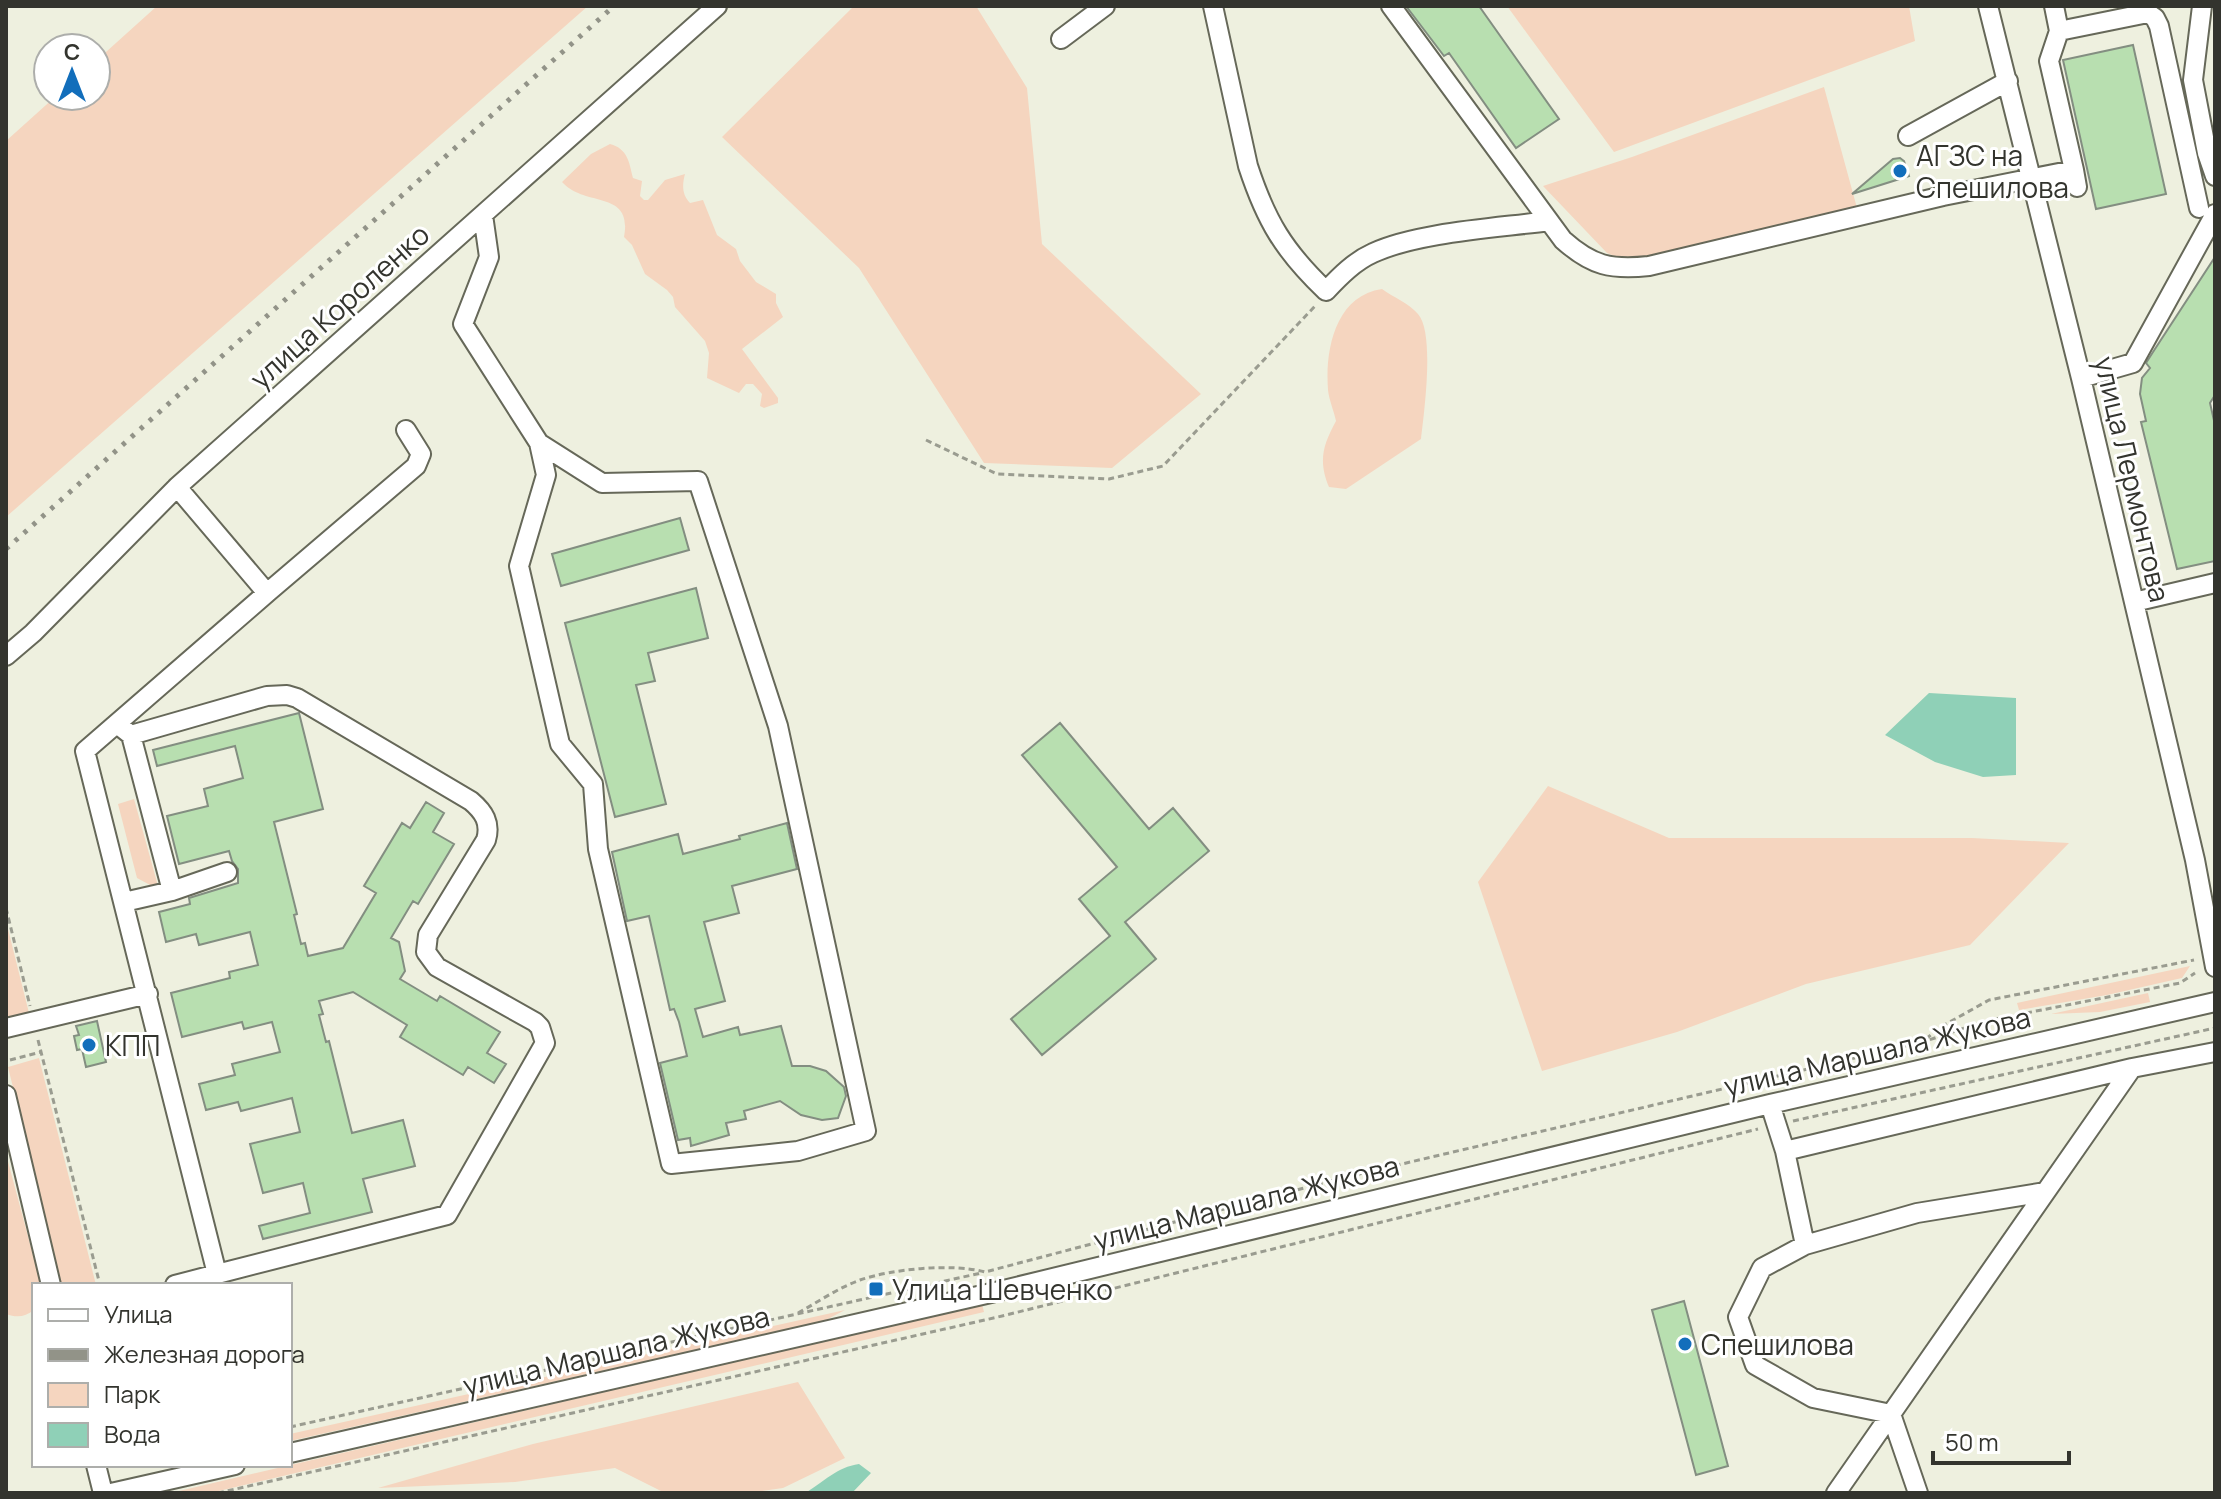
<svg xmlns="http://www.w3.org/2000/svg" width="2221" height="1499" font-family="Manrope,sans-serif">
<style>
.green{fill:#f5d5bf}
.water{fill:#8fd0b7}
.building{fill:#b8dfb0;stroke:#838e81;stroke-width:2}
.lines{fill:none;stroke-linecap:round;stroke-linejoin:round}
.minor-casing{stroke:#666859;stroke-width:22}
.path{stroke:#9a9c90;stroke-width:3;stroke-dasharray:6 4;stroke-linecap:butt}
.minor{stroke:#fff;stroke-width:18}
.rail{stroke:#929388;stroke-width:5;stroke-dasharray:4 8;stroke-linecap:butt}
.poi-dot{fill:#126ebb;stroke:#fff;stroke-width:3}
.labels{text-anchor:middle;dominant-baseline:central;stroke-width:6;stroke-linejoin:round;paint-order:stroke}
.poi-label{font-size:28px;fill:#33342e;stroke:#fff;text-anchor:start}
.street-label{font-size:28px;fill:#33342e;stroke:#fff}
</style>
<rect width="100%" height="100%" fill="#eef0df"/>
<path class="green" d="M157,6H588L6,517V141L56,96H96V61Z
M854,6H976L1027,88L1042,244L1201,394L1112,468L984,463L859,268L722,137Z
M1507,6H1909L1915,41L1614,152Z
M1824,87L1857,208L1627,261L1607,253L1543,186L1632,157Z
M610,144C628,149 629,162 633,178L642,181L640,196L644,200H648L665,180L685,174C682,185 682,195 690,203L703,200L717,235L736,249L740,261L756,282L776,294V303L783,317L742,349L778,398V403L764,408L760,406L762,394L753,384H746L739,393L707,378L709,353L705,341L675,307L673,297L667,290L645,274L632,245L624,237C633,189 585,208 562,182L591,154Z
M1382,289C1393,297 1410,304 1418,314C1435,333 1424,413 1421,439L1346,489L1329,487C1318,461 1323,445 1336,421C1334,411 1329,400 1328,390C1325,350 1335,296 1382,289Z
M1548,786L1669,838H1972L2069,843L1970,945L1806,984L1677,1032L1542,1071L1478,882Z
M134,799L158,886H152L137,878L118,804Z
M6,921L29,1013L14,1017L6,1016Z
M2190,966L2182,978L2107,995L2019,1010L2017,1003Z
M2148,993L2150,1002L2100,1012L2051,1014Z
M39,1058L96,1285L61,1284L8,1067Z
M6,1154L41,1285H34V1310C25,1317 17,1318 6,1314Z
M982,1304L984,1312L210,1493H179V1491Z
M845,1310L824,1321L290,1441V1434Z
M798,1382L845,1458L783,1488L747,1493H665L615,1468L515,1482L378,1488L533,1444Z"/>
<path class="water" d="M1929,693L2016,698V775L1983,777L1935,762L1885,735Z
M859,1464L871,1473L852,1493H805C824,1482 837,1467 859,1464Z"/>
<path class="building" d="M1406,6H1479L1559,119L1516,148L1449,53L1444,56Z
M2133,45L2166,194L2096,209L2063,60Z
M1900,158L1904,161L1909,176L1852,194L1893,159Z
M2215,257V395L2210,403L2215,425V561L2177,569L2141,422L2146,421L2140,394L2142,378L2150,368L2146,363L2153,352Z
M680,518L689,550L561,586L552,554Z
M696,588L708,638L648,653L655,681L636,685L666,804L615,817L565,623Z
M299,713L323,809L274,822L297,914L294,915L301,944L305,943L308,956L343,948L376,893L364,886L402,823L410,828L426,802L444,813L433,832L454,844L418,904L413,901L391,938L399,942L405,971L400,979L437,1001L440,996L500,1032L487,1053L506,1064L494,1083L468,1067L463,1075L400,1037L407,1025L353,992L319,1001L323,1014L319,1015L326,1042L329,1041L352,1133L403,1120L415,1166L363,1179L372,1212L263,1239L259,1226L310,1213L303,1183L263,1193L250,1144L300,1132L292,1098L241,1111L238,1102L206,1110L199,1084L235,1075L232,1064L280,1052L272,1022L244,1029L242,1022L182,1037L171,993L230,978L229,972L258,965L250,932L199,945L196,934L166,942L159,912L190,904L189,898L238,883V869L232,861L229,851L179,864L167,816L208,806L204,789L243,778L235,746L157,766L153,750Z
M1060,723L1149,829L1173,808L1209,851L1125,922L1156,959L1042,1055L1011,1019L1110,936L1079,899L1117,867L1022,755Z
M787,823L797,869L732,886L739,913L704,922L725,1001L695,1009L703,1037L738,1027L740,1035L781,1026L792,1066H810L826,1071L844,1087L846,1096L838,1118L822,1120L801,1115L780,1101L744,1111L746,1119L726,1123L729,1135L691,1146L690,1138L678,1140L660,1063L687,1056L679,1022L674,1009L670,1010L649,916L627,921L612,852L678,834L683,854L740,839L739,836Z
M97,1021L106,1062L86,1067L82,1049L77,1050L74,1036L79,1035L76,1026Z
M1684,1301L1728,1466L1696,1475L1652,1310Z"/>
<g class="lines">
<defs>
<path id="minor" d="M1213,6L1248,166C1266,221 1284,251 1326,291C1340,276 1355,261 1373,253C1419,232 1498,228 1549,221
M1391,6L1563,240C1592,266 1611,270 1649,266L1943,196L2074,170L2077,187
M1988,6L2081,378L2195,860L2215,967
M2054,6L2059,31
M2202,6L2193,80L2207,153L2215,176
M1061,39L1105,6
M1908,136L2008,81
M2074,170L2049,61L2059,31L2148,13L2155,18L2159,26L2199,208
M483,215L489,257L463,324L539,443L546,475L519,566L560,744L593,784L598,849L671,1164L798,1151L866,1131L778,726L698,481L602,483L539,443
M2081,378L2133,363L2215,214
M267,593L416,466L421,454L406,430
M2134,602L2215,583
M6,656L33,633L177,487L717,6
M122,728L131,735L172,891
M131,735L267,696L287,695L297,698L471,801C484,812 491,823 486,840L428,935L426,952L437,967L535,1022L540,1027L545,1043L447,1215L217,1274L85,751L267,593L177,487
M124,902L172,891L227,872
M6,1028L148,994
M6,1095L51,1285
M1770,1104L1785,1151L1805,1245
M1785,1151L2132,1068L2215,1052
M175,1285L217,1274
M290,1453L991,1293L1770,1104L2215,1002
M96,1465L103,1493
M111,1493L235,1465
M1836,1493L2132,1068
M1918,1493L1891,1414L1813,1398L1755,1365L1738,1317L1762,1268L1805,1245L1917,1213L2045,1192"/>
</defs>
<use href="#minor" class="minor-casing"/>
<path class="path" d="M926,440L997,474L1109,479L1163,466L1317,304
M6,908L30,1006
M1926,1039L1939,1028L1989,1000L2194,960
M38,1040L100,1285
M10,1060L41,1052
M1793,1121L2215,1028
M798,1313C818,1302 838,1288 860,1280C892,1269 953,1263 985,1272L1342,1178L1923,1042L1985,1021L2180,983L2195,973
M290,1427L981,1273
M218,1493L998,1317L1758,1129"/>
<use href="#minor" class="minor"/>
<path class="rail" d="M6,549L614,6"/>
</g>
<g class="poi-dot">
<circle cx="1900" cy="171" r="8"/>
<circle cx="89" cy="1045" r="8"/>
<rect x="868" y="1281" width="16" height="16" rx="4"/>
<circle cx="1685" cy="1344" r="8"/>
</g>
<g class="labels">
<g class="poi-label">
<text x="1916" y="155">АГЗС на<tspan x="1916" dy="32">Спешилова</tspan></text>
<text x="105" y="1045">КПП</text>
<text x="892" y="1289">Улица Шевченко</text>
<text x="1701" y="1344">Спешилова</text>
</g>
<g class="street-label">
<text transform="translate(339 306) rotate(-42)">улица Короленко</text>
<text transform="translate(2133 479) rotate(77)">улица Лермонтова</text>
<text transform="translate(1877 1051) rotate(-13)">улица Маршала Жукова</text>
<text transform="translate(1246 1202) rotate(-14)">улица Маршала Жукова</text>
<text transform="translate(616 1350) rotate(-13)">улица Маршала Жукова</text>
</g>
</g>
<rect width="2221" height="1499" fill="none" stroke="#33342e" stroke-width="16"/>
<rect x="32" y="1283" width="260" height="184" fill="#ffffff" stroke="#adaeab" stroke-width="2"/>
<rect x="48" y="1309" width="40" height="12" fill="#ffffff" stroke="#adaeab" stroke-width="2"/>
<text x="104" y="1323" font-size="24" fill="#33342e">Улица</text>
<rect x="48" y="1349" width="40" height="12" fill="#929388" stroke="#adaeab" stroke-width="2"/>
<text x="104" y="1363" font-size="24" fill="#33342e">Железная дорога</text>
<rect x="48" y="1383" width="40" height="24" fill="#f5d5bf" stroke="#adaeab" stroke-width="2"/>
<text x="104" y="1403" font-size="24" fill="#33342e">Парк</text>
<rect x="48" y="1423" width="40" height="24" fill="#8fd0b7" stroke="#adaeab" stroke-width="2"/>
<text x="104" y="1443" font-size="24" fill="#33342e">Вода</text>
<g transform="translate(72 72)"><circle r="38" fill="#ffffff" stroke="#adaeab" stroke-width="2"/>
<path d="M0-6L14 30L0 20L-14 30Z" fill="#126ebb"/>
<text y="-12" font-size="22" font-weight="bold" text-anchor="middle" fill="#33342e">С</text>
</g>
<path d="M1933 1451v12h136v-12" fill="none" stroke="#33342e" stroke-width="4"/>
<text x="1945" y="1451" font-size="24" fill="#33342e" stroke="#ffffff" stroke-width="6" paint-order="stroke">50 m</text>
</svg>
